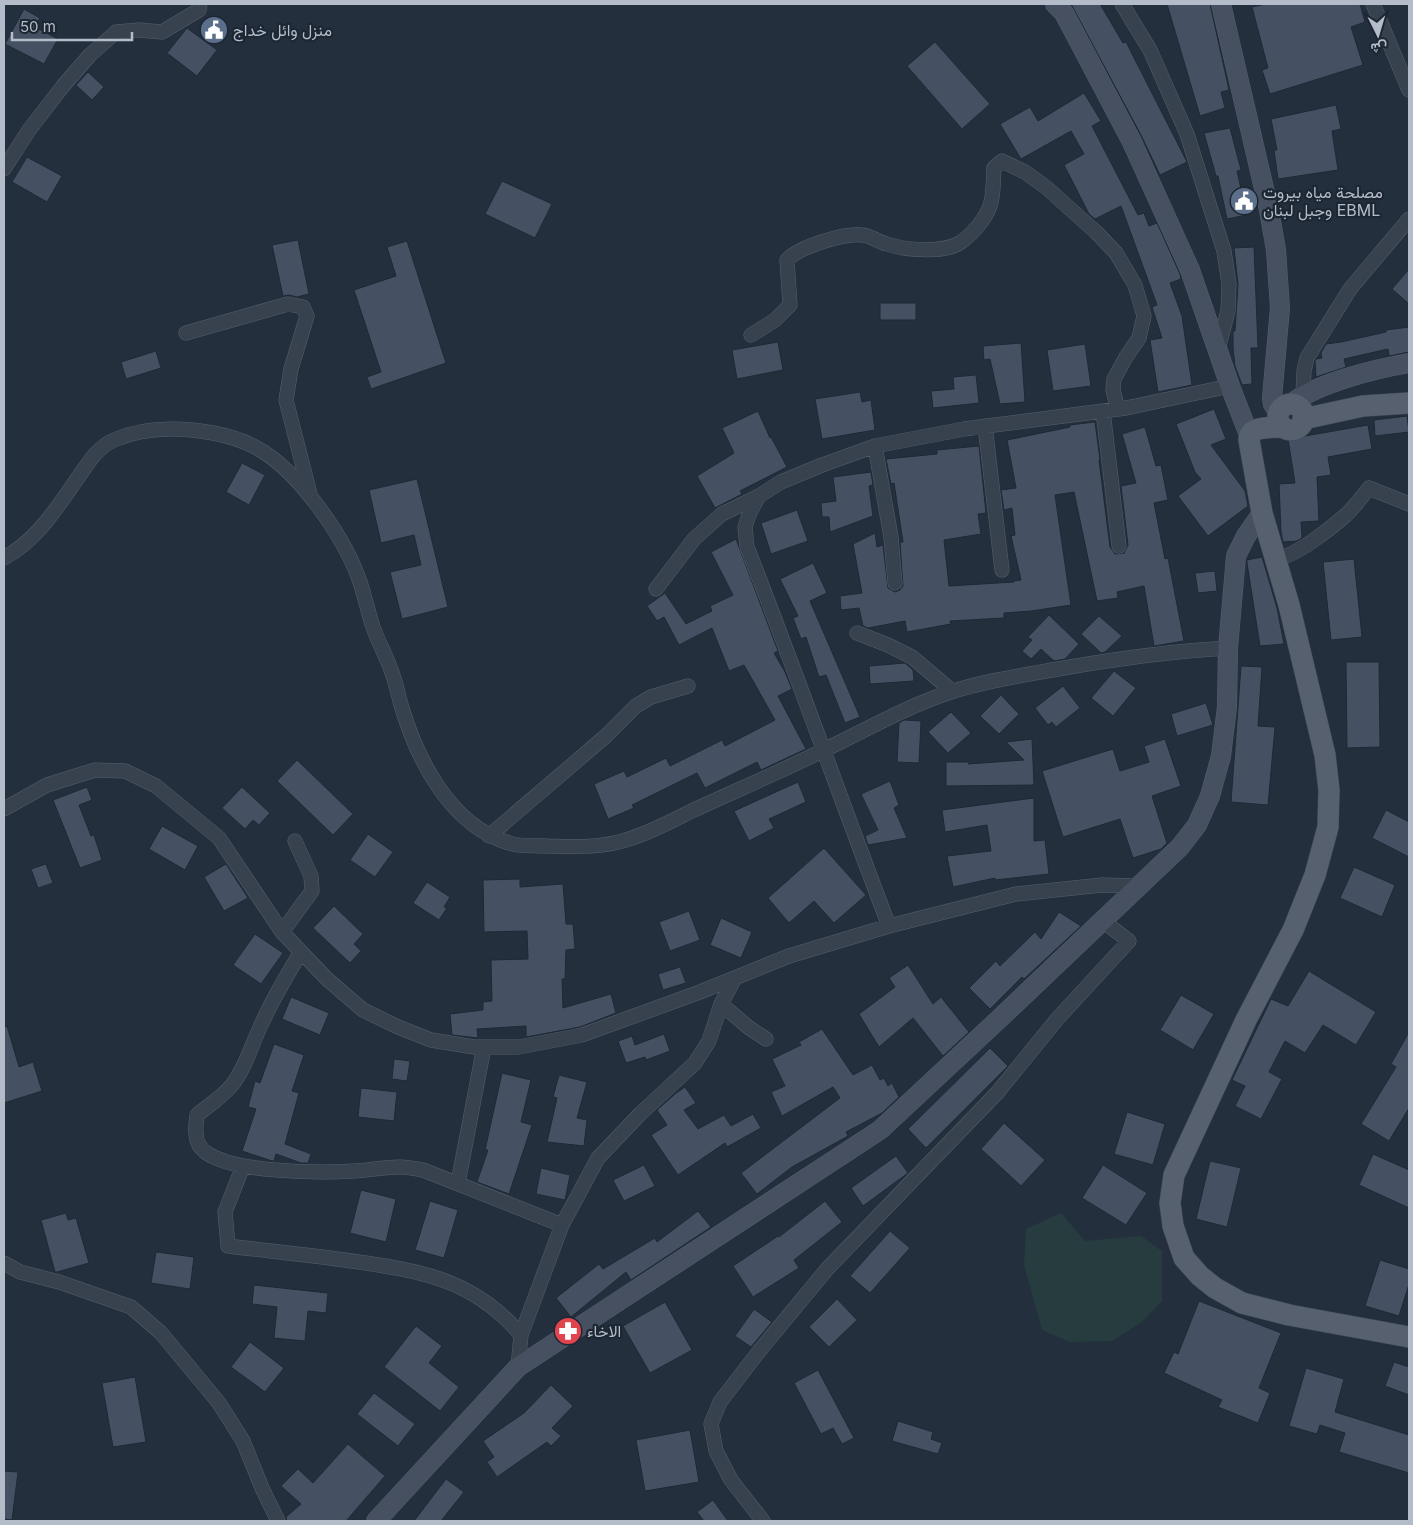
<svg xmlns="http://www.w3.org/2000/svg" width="1413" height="1525" font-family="Inter,Vazirmatn,sans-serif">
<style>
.green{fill:#263c3f}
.building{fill:#455162;stroke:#1f2835}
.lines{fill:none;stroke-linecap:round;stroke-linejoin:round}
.street-casing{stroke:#565f6c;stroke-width:15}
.secondary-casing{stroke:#565f6c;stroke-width:20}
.primary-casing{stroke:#414a57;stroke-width:22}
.street{stroke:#38414e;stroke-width:14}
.secondary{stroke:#465061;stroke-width:19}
.primary{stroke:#56606e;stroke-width:21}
.labels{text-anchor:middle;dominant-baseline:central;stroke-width:4.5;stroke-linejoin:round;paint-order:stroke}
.poi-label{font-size:16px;fill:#b4bcc9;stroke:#1d2633;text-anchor:start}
</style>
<rect width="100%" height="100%" fill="#242f3e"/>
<path class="green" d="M1061,1213L1085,1241L1141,1236L1162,1251V1301L1142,1322L1112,1341L1070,1342L1042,1330L1024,1265L1026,1229Z"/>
<path class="building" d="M1071,4H1100L1123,43L1126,42L1187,162L1160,175L1142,137Z
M1167,4H1210L1229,90L1221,92L1225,108L1200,116Z
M1266,4H1360L1365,22L1351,27L1363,65L1270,94L1262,70L1268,68L1252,7Z
M24,9L40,18L35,27L58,39L44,64L5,44Z
M187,28L217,50L197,76L167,53Z
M935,42L990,104L962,129L907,66Z
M88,72L104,87L92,100L76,85Z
M1084,93L1101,121L1092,126L1138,215L1144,213L1149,226L1157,223L1180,274L1181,279L1170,283L1182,316L1192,385L1158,392L1150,340L1162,338L1152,307L1157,305L1121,206L1095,219L1089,214L1064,165L1084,154L1071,131L1021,159L1000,124L1030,107L1038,121Z
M1336,105L1341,129L1332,131L1338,170L1278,179L1274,150H1277L1271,119Z
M1230,128L1241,170L1237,171L1247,215L1227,219L1218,176H1216L1204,133Z
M27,157L62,176L47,202L12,182Z
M502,181L552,204L535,238L485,214Z
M298,240L309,294L297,297L289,295L283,296L272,245Z
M407,241L446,363L371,389L367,377L381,372L354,290L396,276L387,247Z
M1254,247L1258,348H1251L1252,384L1242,385L1235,366L1233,348V331H1235L1238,284L1234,248Z
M1409,269V304L1392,289Z
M880,303H916V320H880Z
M1409,327V352L1389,356L1388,349L1344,359L1346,367L1316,377L1315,361L1316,359L1322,358L1321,353L1326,344L1341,342L1386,332V330Z
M778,342L783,370L737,379L732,350Z
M1021,343L1025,402L1000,404L990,359L984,360L983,346Z
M1085,344L1091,386L1053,391L1047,350Z
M156,351L161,368L126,379L121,362Z
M976,375L979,403L933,408L931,391L954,389L953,377Z
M860,392L862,402L871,400L875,430L822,439L815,399Z
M1214,409L1226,439L1211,445L1245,491L1248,506L1208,536L1178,496L1201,479L1195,472L1176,424Z
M758,411L770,438L771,437L787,467L740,491L742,494L715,508L697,476L734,453L722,428Z
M1407,416L1409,432L1375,436L1374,420Z
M1095,422L1100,460H1099L1110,547L1115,554L1124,553L1128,545L1121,486L1136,483L1122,434L1145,427L1156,466L1161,465L1168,500L1154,503L1165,559L1168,558L1184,641L1154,646L1144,586L1117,592L1118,598L1097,601L1074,492L1055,495L1071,605L1031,611L1004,613V618L950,621L951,624L907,632L905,621L868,628L863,626L859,608L841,610L840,596L862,593L853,544L875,533L877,547L883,545L888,588L895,592L900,590L903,586L900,542H903L894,483L891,484L886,459L937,454V450L979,446L986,513L978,514L981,534L944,540L949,586L1014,582V581L1021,580L1011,536L1015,535L1012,508L1004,510L1001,490L1016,488L1007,440L1070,427V425Z
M1368,425L1372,449L1328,457L1331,475L1317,477L1319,521L1301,522L1302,538L1297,541L1283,542L1281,532L1279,484L1295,483L1288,439Z
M242,463L265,475L249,505L226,492Z
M871,472L873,485L869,486L873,516L830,532L829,517H822L821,503L836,501L833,477Z
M417,479L448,607L402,619L390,572L421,565L414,535L381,543L369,490Z
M797,510L808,541L771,554L761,523Z
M736,539L778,651L774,653L785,672L792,689L778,696L806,749L761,770L757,762L705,788L697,773L632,805L634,808L608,819L594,784L624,771L627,777L666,758L670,766L722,740L725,746L775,720L744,665L729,671L712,628L679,645L664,617L657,621L647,606L665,593L686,624L712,611L710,606L733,595L711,552Z
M1262,557L1277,608L1284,644L1260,646L1247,563V560Z
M1354,559L1362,637L1331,640L1323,562Z
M813,563L827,593L810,601L860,717L845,723L826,675L819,677L806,637L801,639L793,618L798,616L780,579Z
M1215,571L1217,591L1198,593L1195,573Z
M1049,615L1079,644L1065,659L1054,661L1041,649L1031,659L1022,651L1032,640L1028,637Z
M1099,616L1122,636L1105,652L1101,653L1081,634Z
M1346,662H1379L1380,747L1347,748Z
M905,663L913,670L914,681L870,684L869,666Z
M1241,666L1262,667L1258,726L1275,727L1268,805L1231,802Z
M1114,671L1136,688L1113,716L1091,698Z
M1063,686L1080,708L1056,727L1052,722L1048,725L1035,708Z
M1001,695L1019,714L999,734L980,716Z
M1206,703L1213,725L1177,736L1171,714Z
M951,712L971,733L948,753L928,732Z
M904,720L921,721L919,763L897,762L899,723Z
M1032,739L1034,785L946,786V762H970L968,764L1024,760L1006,742Z
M1165,739L1181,786L1152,796L1167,843L1161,849L1133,858L1120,819L1063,837L1042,771L1113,749L1120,771L1149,762L1144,746Z
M297,760L353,814L333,835L277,781Z
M890,781L899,805L894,808L907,838L868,845L865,836L878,830L861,794Z
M798,782L806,802L769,819L774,828L749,841L734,811Z
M87,787L92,800L79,805L91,836L94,835L102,860L80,868L53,800Z
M242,787L270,813L259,825L253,820L245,829L222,808Z
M1034,798V841L1045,840L1049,874L995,880V878L953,887L947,856L991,851L987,825L945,832L942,810Z
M1386,810L1409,822V857L1372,838Z
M162,826L198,846L185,870L149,849Z
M368,834L393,852L375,877L350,860Z
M824,848L866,895L834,923L814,901L789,923L768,898Z
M46,864L53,883L38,888L31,869Z
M226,864L248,898L224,911L204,877Z
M1354,867L1395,885L1382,917L1340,898Z
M520,879V887L563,884L566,924H573L575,949L566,950L565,979H562L563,1008L611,994L616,1013L580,1027L526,1037V1026L477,1029L478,1038L452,1035L450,1014L483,1010V1002L492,1001L491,960L528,959L527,931L484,932L483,880Z
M427,882L450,897L444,907L447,908L439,920L413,903Z
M334,906L363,934L354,944L361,951L350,963L313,928Z
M689,911L700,940L670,951L659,922Z
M1059,912L1081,926L1024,979L1022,977L990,1009L969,988L996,961L1000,966L1035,932L1041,939Z
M721,918L752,932L741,958L710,945Z
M255,934L283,953L261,984L233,965Z
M908,965L933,1004L941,997L969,1032L943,1056L913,1018L879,1047L859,1014L895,987L889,978Z
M680,967L686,983L663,990L658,974Z
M1309,971L1376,1012L1356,1045L1323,1025L1305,1053L1285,1041L1269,1072L1282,1079L1261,1119L1235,1106L1245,1086L1232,1080L1271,999L1288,1006Z
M1181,995L1214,1014L1193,1050L1160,1030Z
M291,997L329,1013L320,1035L282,1019Z
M7,1026L19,1067L33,1062L42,1091L4,1103V1027Z
M822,1029L853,1075L872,1065L880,1080L884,1078L888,1086L892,1083L899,1097L882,1113L846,1132L848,1136L792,1167L757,1194L741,1173L840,1098L833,1087L782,1116L771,1092L785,1086L772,1059L801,1045L799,1042Z
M1409,1032V1108L1389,1141L1361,1124L1396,1067L1391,1064Z
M664,1034L670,1051L646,1060L645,1057L626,1063L618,1041L632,1036L635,1045Z
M274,1044L304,1055L292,1091L299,1093L285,1144L311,1154L308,1163H301L276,1154L274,1161H272L242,1151L256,1109L248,1107L255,1081L260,1083Z
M990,1048L1008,1066L926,1148L908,1129Z
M394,1059L410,1061L407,1081L392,1079Z
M502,1073L531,1080L521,1122L532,1125L509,1194L477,1182L488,1150H485Z
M559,1075L587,1082L577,1118L587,1120L584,1146L547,1142L557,1098L553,1097Z
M685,1087L696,1103L684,1110L698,1129L724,1115L731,1126L753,1114L761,1128L727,1147L725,1143L678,1175L651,1135L667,1125L657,1110L675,1094Z
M361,1088L397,1092L394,1121L358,1117Z
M1127,1112L1165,1124L1153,1165L1114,1154Z
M1004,1123L1045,1160L1021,1186L981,1149Z
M1373,1154L1409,1170V1208L1359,1185Z
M896,1156L908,1173L863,1206L851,1188Z
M1210,1161L1241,1168L1227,1227L1196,1219Z
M644,1165L655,1186L624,1201L613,1180Z
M1103,1165L1147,1193L1126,1225L1082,1198Z
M541,1168L570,1175L565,1200L536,1194Z
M361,1190L396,1199L386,1242L350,1233Z
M430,1201L458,1210L444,1258L415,1250Z
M825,1201L842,1222L794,1260L799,1268L753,1297L733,1266L778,1236L779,1237Z
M698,1211L711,1227L631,1280L626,1272L571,1317L556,1298L599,1264L603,1269L655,1238L657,1242Z
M66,1213L68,1220L76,1218L89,1263L57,1272H55L41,1220Z
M890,1231L910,1248L870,1293L850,1276Z
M156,1252L194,1257L190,1289L151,1283Z
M1380,1260L1409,1269V1284L1399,1316L1365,1306Z
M254,1285L328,1293L326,1313L308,1311L305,1341L274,1338L277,1307L252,1304Z
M837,1299L857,1320L829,1347L809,1327Z
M1199,1301L1281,1333L1259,1388L1270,1393L1258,1423L1218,1407L1222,1400L1164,1373L1174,1352L1178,1354Z
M665,1302L692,1350L650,1373L623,1326Z
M754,1309L772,1322L751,1347L735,1336Z
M416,1326L442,1346L429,1363L459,1387L440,1411L384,1367Z
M250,1342L284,1368L265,1392L231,1367Z
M1394,1362L1409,1367V1395L1385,1386Z
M1306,1368L1344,1379L1335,1412L1409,1435V1473L1339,1452L1345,1433L1320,1425L1317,1434L1289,1426Z
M818,1370L854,1438L842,1444L833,1428L821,1434L794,1383Z
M135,1377L146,1442L113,1447L102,1383Z
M551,1385L573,1406L552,1428L561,1436L551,1446L547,1442L497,1477L487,1462L494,1457L483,1441L524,1413Z
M374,1393L415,1424L398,1446L357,1414Z
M898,1421L933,1432L931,1439L942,1443L938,1454L892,1441Z
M690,1430L699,1482L645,1491L636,1440Z
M348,1444L385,1476L346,1521H287L286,1517L301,1504L281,1486L298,1469L313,1483Z
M4,1471L18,1472L12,1520L4,1519Z
M446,1479L464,1492L441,1521H414Z
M713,1500L728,1521H704L697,1512Z"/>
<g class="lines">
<defs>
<path id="street" d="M1122,4L1150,50L1187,134L1224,251L1229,284L1228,311L1218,349
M1373,4L1409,90
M4,169L29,130L63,86L90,55L116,32L139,30L162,32L199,10L200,4
M186,333L288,304L303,307L307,316L291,369L286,400L310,494
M751,335L775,320L790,305L787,260C799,247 843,233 862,235C870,235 878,242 887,244C905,250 941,253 958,244C971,236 985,220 990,206C994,195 993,180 994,168L1002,161L1025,172L1047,188L1097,233L1116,253L1135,285L1144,316L1139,338L1126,357L1114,379L1113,390L1118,409
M1303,395L1304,371L1307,358L1350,289L1409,219
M1103,411L1119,546
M985,426L1002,570
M875,446L891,537L895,583
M4,558C37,540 56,509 77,479C88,464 96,448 114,440C146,426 180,427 213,433C229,436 243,440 257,448C299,471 345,538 360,582C365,597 368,612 373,627C378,642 386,655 391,670C396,682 398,695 402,708C418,761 451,826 509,843C521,847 535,845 547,846C576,847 605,848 632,838C654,831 675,819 696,809C739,789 782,771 824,750C866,730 907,706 951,692C984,681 1024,675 1058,669C1115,659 1171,651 1228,648
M1276,559C1296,556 1330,529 1346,515C1354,507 1362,497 1369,488L1409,504
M656,589L694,539L722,514L759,496
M857,633L888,645L912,657L952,691
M4,809L47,785L95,770L125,771L156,786L219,838L282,932L327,979L363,1010L398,1027L431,1040L474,1047H519L582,1035L700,992L789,956L889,926L1016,894L1102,885L1138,886
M489,836L607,735L636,706L651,697L688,686
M889,926C841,800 796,672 747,547L745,527L750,512L759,496L781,482L822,465L875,446L964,429L1126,408L1230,386
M282,932L312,891L311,876L295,841
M301,952C287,975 273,998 262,1023C252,1043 246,1067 232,1085C222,1097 209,1105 197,1115C196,1124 194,1136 199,1145C215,1174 323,1173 354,1171C370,1170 385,1167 400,1167C408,1167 416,1169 423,1170L562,1225
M721,1004L748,1027L766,1039
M243,1166L225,1212L228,1246C269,1251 311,1255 352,1261C421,1271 474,1279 521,1335
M458,1183L484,1047
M4,1263L20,1272L59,1282L131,1307L161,1333L219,1403L243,1441L262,1488L278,1521
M518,1367L521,1335L562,1225L598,1158L640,1114L695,1063L709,1041L721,1004L735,978
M763,1521L731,1480L716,1451L711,1424L720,1402L760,1350L828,1268L997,1093L1058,1018L1129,941L1103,921"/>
<path id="secondary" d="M1055,4L1064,13L1132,142L1190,270L1230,386L1249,435
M1221,4L1269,210L1276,250L1280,308L1272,398L1273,404L1278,413
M1291,404C1317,383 1375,369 1409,363
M376,1521L518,1367L880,1130L998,1020L1180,847L1197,825L1210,796L1221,756L1227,707L1228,648L1236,556L1246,536L1262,513"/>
<path id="primary" d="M1278 417a13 13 0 1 1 26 0a13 13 0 1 1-26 0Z
M1303,419L1363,406L1409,403
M1283,427C1271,428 1249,425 1249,440L1262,513L1289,605L1325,755L1329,790L1328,827L1315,875L1293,930L1246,1020L1174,1175L1170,1203L1173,1226L1184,1258L1200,1276L1215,1288L1242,1303L1289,1315L1409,1337"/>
</defs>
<use href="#street" class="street-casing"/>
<use href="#secondary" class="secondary-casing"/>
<use href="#primary" class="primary-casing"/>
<use href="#street" class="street"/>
<use href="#secondary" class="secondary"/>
<use href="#primary" class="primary"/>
</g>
<defs>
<symbol id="civic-disc" viewBox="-11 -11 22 22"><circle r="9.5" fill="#5c6f8a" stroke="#1d2633"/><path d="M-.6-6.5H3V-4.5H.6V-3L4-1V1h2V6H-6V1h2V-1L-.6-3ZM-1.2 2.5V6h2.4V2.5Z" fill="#fff"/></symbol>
<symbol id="pharmacy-disc" viewBox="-11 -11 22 22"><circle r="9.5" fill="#e0444e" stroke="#1d2633"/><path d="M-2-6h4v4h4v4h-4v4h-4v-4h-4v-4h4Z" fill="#fff"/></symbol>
</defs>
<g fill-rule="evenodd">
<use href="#civic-disc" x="198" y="14" width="32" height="32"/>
<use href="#civic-disc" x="1228" y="185" width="32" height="32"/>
<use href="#pharmacy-disc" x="552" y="1315" width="32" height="32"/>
</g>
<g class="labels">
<g class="poi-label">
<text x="233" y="30">منزل وائل خداج</text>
<text x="1263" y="192">مصلحة مياه بيروت<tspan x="1263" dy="18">وجبل لبنان EBML</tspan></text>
<text x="587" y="1331">الاخاء</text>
</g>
</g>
<rect width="1413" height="1525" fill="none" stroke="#b4bcc9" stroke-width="10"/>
<g transform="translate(1378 35) rotate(175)" stroke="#1d2633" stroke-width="4" paint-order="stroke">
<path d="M0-4L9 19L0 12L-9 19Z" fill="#b4bcc9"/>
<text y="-8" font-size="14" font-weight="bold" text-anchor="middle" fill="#b4bcc9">ش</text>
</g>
<path d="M12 32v8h120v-8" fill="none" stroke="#b4bcc9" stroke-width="2.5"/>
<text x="20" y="32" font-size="15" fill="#b4bcc9" stroke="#1d2633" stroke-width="4" paint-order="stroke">50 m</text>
</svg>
